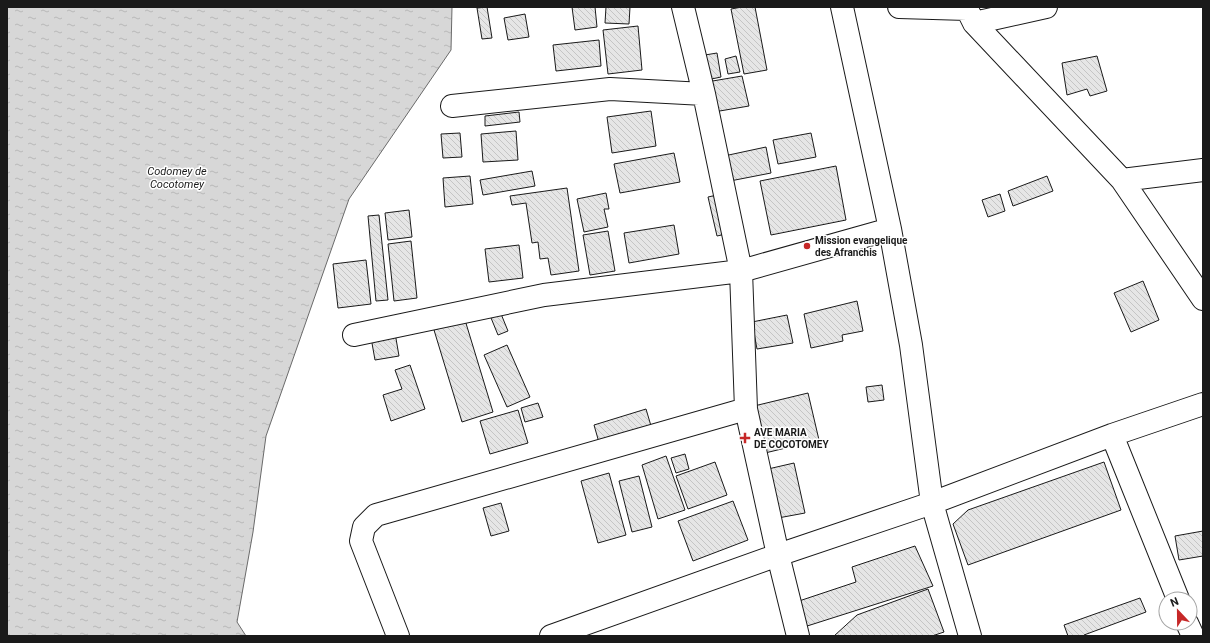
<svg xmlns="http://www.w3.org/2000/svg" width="1210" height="643" font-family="Roboto,sans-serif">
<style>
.water{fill:url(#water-ripples);stroke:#6a6a6a}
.building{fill:url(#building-back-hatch);stroke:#1a1a1a}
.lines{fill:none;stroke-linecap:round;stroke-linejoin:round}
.minor-casing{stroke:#1a1a1a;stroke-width:24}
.minor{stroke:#fff;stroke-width:22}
.poi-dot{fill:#c62828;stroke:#fff;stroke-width:1.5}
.labels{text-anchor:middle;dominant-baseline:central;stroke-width:3;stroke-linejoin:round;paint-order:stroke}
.poi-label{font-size:10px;font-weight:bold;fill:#1a1a1a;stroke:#fff;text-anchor:start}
.water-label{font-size:11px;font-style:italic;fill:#1a1a1a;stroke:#fff}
</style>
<defs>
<pattern id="water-ripples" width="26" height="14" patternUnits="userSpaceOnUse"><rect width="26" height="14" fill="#d7d7d7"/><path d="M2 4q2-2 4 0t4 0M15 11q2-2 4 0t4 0" fill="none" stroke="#b8b8b8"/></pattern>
<pattern id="building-back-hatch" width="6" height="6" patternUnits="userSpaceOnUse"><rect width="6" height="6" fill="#e6e6e6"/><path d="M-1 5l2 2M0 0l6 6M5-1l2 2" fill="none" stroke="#c5c5c5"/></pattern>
</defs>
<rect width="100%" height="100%" fill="#fff"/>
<path class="water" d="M7,7H452L451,50L349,199L266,436L253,532L237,622L246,636H7Z"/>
<path class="building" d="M487,7L492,38L482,39L477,8Z
M572,7H595L597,27L575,30Z
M606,7H630L629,24L605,23Z
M742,7H755L767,70L744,74L731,9Z
M525,14L529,37L508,40L504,18Z
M638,26L642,70L608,74L603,30Z
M599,40L601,66L556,71L553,45Z
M717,53L721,77L697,82L693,57Z
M736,56L740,72L728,74L725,59Z
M1097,56L1107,91L1090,96L1087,89L1067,95L1062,63Z
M742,76L749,106L702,114L695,84Z
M651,111L656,146L612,153L607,117Z
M519,112L520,122L485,126V116Z
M516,131L518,160L483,162L481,134Z
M460,133L462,157L443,158L441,134Z
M811,133L816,157L778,164L773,140Z
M766,147L771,173L730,181L724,156Z
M674,153L680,182L620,193L614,164Z
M836,166L846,220L771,235L760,181Z
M532,171L535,186L483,195L480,180Z
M470,176L473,204L445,207L443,178Z
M1047,176L1053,191L1013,206L1008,191Z
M567,188L579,271L551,275L548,258L540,259L538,242L532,243L526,203L512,205L510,196Z
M606,193L609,209H604L608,227L584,232L577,199Z
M726,193L735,232L717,236L708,197Z
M1000,194L1005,211L988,217L982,200Z
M409,210L412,237L388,240L385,213Z
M379,215L388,300L376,301L368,216Z
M674,225L679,254L629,263L624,233Z
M608,231L615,271L590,275L583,235Z
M411,241L417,298L394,301L388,244Z
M519,245L523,278L489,282L485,249Z
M366,260L371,304L338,308L333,264Z
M1143,281L1159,320L1131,332L1114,293Z
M857,301L863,331L842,335L843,341L811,348L804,314Z
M499,309L508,331L498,335L489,313Z
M787,315L793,343L757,349L752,322Z
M465,320L493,412L462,422L434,330Z
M394,327L399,356L375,360L370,332Z
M507,345L530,397L507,407L484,355Z
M410,365L425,409L391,421L383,395L402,389L395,370Z
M882,385L884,400L868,402L866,387Z
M808,393L819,440L765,453L754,406Z
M538,403L543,417L525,422L521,408Z
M646,409L654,436L602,453L594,425Z
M518,410L528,443L490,454L480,421Z
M685,454L689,469L676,473L671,458Z
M666,456L685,510L658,519L642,465Z
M715,462L727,495L688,509L676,476Z
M1104,462L1121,510L968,565L953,524L968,510Z
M794,463L805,513L778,518L768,469Z
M609,473L626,535L598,543L581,481Z
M639,476L652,527L632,532L619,481Z
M733,501L748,540L693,561L678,521Z
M501,503L509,531L491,536L483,508Z
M1203,531V556L1179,560L1175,536Z
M915,546L933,586L804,627L796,602L856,582L852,567Z
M928,589L944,632L932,636H834L857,615Z
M1140,598L1146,612L1084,635V636H1068L1064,625Z"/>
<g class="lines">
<defs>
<path id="minor" d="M683,7L704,94L741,271L746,409L778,555L798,636
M842,7L890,229L911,345L932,503L970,636
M899,7L967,9
M966,7L974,23L1122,180L1203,299
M974,23L1046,7
M452,106L610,89L704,94
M1122,180L1203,170
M354,335L544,295L741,271L890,229
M1112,435L1178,599
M1187,623L1193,636
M398,636L361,541L364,527L376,515L746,409
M551,636L778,555L932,503L1112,435L1203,404"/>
</defs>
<use href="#minor" class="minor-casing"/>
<use href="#minor" class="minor"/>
</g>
<g class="poi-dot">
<circle cx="807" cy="246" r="4"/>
<path d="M743 432h4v4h4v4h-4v4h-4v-4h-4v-4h4z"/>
</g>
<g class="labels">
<g class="poi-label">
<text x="815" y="240">Mission evangelique<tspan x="815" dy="12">des Afranchis</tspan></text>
<text x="754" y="432">AVE MARIA<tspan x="754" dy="12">DE COCOTOMEY</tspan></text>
</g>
<g class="water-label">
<text x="177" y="171">Codomey de<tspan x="177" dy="13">Cocotomey</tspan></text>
</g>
</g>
<rect width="1210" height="643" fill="none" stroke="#1a1a1a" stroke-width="16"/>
<g transform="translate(1178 611) rotate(338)"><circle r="19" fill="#ffffff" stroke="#a3a3a3"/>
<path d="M0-3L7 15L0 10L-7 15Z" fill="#c62828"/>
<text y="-6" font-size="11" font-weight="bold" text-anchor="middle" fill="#1a1a1a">N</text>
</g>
</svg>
